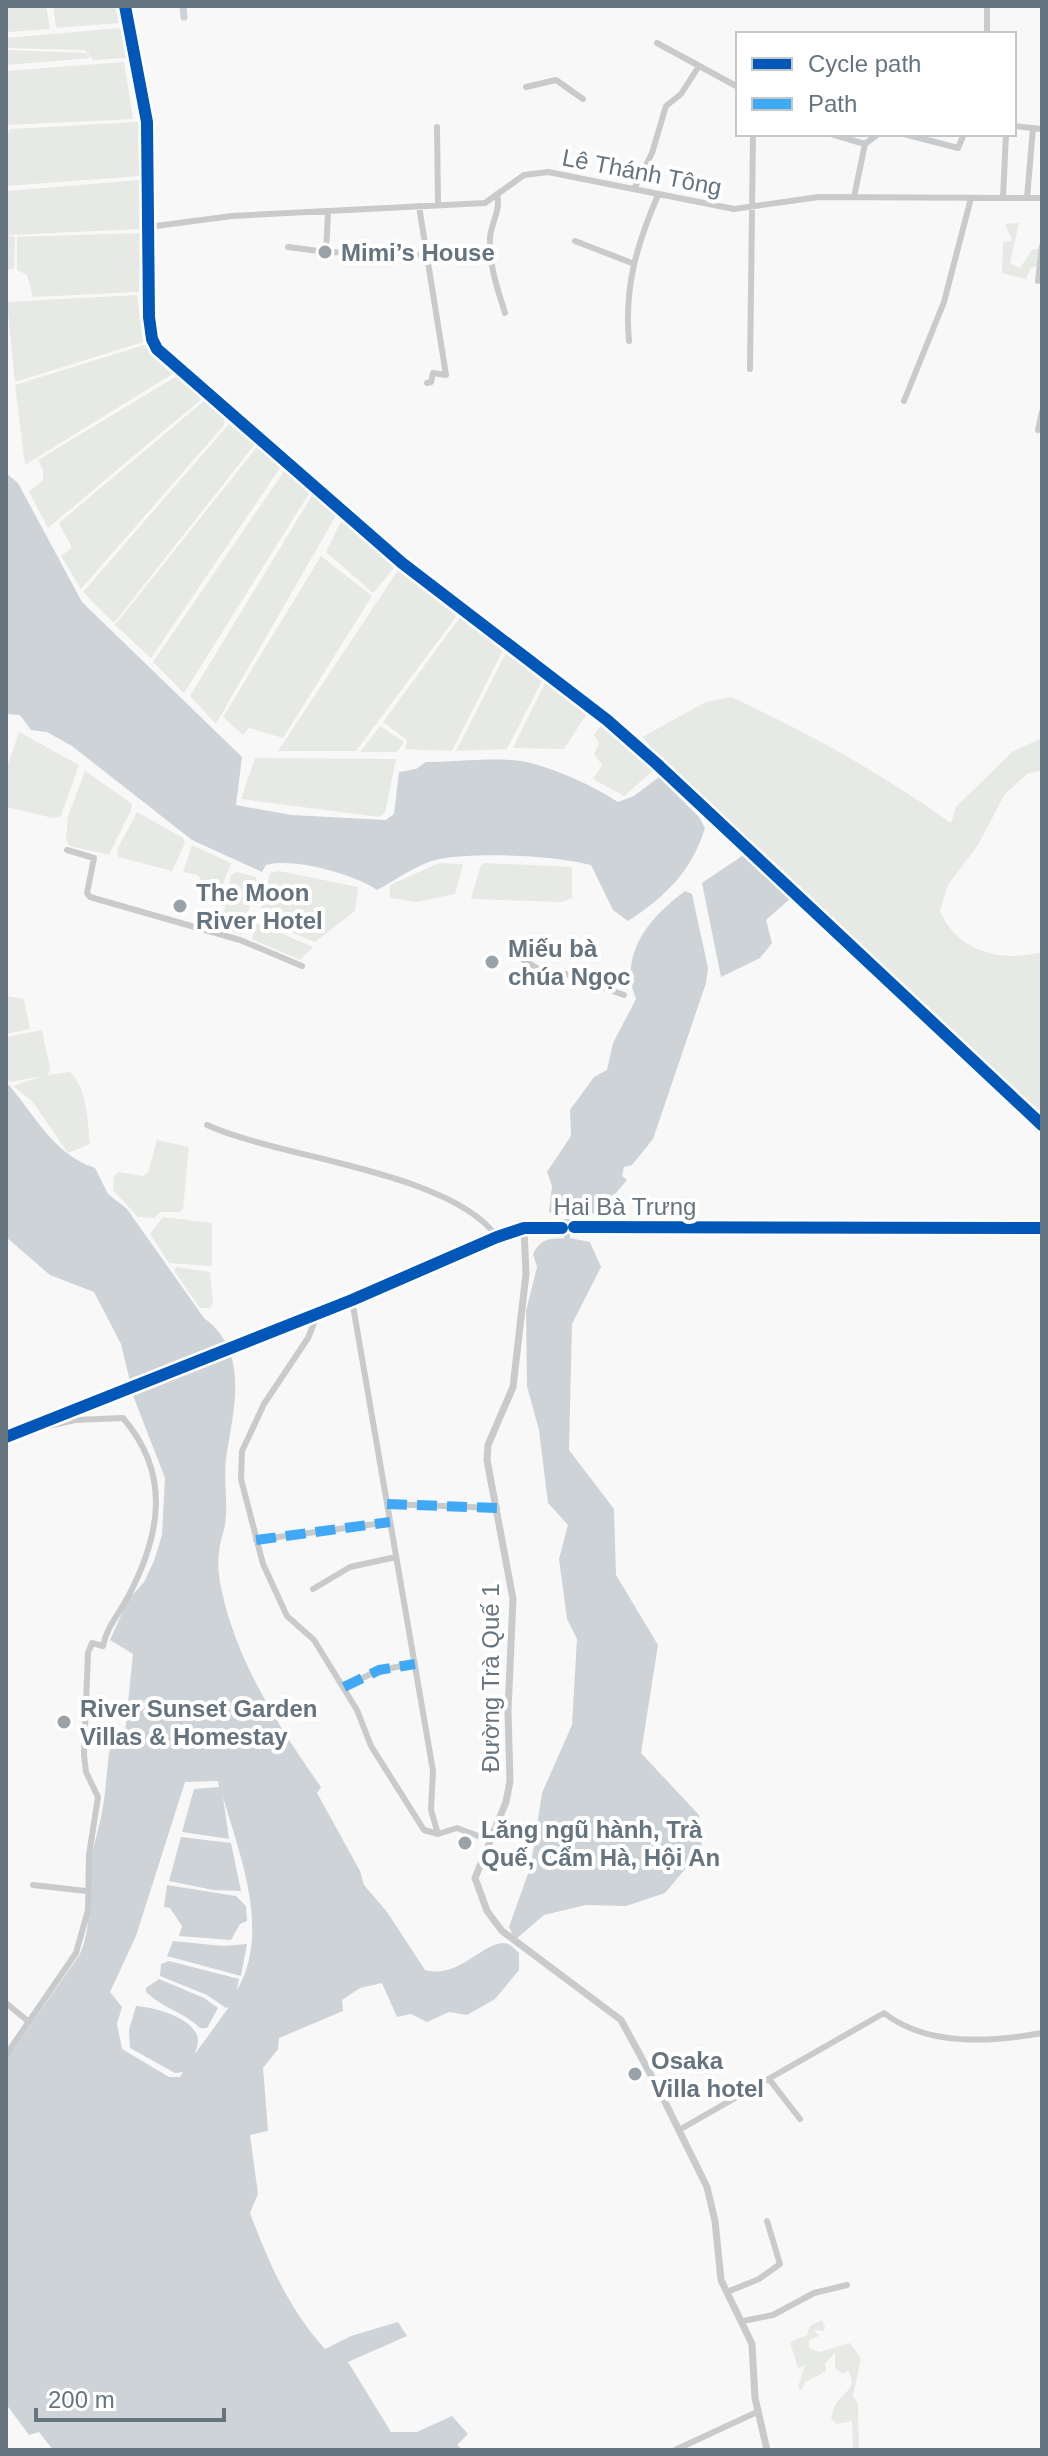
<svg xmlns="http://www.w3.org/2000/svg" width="1048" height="2456" font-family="Arial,sans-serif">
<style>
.green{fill:#e7e9e5}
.water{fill:#cdd3d6;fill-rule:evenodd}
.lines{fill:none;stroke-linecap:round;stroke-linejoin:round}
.canal{stroke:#cdd3d6;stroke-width:7}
.minor{stroke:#c9cacb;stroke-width:6}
.tertiary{stroke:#c9cacb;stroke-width:7}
.quiet{stroke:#3fa9f5;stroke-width:10;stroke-dasharray:20 10;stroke-linecap:butt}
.cycleway-casing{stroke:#fff;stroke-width:17}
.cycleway{stroke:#0057b8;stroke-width:12}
.poi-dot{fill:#99a2a9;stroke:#fff;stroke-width:3}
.labels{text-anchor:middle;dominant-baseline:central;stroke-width:8;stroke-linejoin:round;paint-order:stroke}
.street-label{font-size:24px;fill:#66747f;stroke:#fff}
.poi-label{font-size:24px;font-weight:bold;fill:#66747f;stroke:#fff;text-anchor:start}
</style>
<rect width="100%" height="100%" fill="#f8f8f8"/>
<path class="green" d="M6,6H46L50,29L8,32Z
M53,6H115L119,23L56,28Z
M120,28L126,58L93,60L85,50L6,48V38Z
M6,50L86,53L90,58L6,65Z
M124,62L133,119L6,125V71Z
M138,122L139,176L6,186V138L10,129Z
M140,180V229L9,235L15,237L14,269L6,270V191Z
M1019,223L1010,263L1020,268L1032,250L1042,248L1037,266L1031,268L1026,279L1002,273L1003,242L1012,241L1005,224Z
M140,233L139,292L33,297L27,275L17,270V237Z
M137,295L143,342L15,382L7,302Z
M144,345L174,373L25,465L15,385Z
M177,376L204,397L48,528L29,492L43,480V470L38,460Z
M205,400L224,417V425L81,589L61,556L72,548L59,523Z
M229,424L255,444L114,623L83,592Z
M257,447L282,465L151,658L115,625Z
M285,470L310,492L184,693L153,662Z
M313,494L337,514L216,724L190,696Z
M342,519L395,567L373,593L326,552Z
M321,556L372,596L283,738L249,728L243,735L223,717Z
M400,567L451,607L456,617L356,751H278Z
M461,616L503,650L452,751L405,749L407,740L383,722Z
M507,651L543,679L507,749L456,751Z
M546,681L588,712L564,749L513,748Z
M731,697C811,734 879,772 951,823L956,807L1012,752L1042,738V770L1027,774L1005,794L978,845L948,885L940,911C958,952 1001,963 1042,952V1115L795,890L685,786L642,737L706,702Z
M602,724L654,770L624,796L593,779L602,765L594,754L599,743L594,735Z
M380,726L404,742L397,752H360Z
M19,732L79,765L61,816L53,818L6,807V770Z
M255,758L396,759L385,813L379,817L241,799Z
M85,771L131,803L132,808L109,855L70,846L66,840L68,816Z
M137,812L183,838L185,843L172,871L118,857L117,850Z
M192,845L231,863L220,893L207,890L198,875L183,872Z
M439,863L463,864L455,894L416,902L390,898V885Z
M485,863L572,867V898L562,902L474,899L471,898L481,865Z
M279,871L358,887L355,911L315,942L259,919L270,873Z
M237,872L256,877L257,881L241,935L221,928L231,875Z
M257,923L313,947L300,960L252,939Z
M6,996L24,999L30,1029L6,1034Z
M42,1030L50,1068L48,1075L70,1072C88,1090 87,1120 90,1144L68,1153L32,1101L13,1086L43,1076L10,1082L6,1078V1037Z
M157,1140L189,1147L183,1209L179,1212H161L154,1218L138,1217L113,1190L114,1177L118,1172L143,1176L148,1173Z
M163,1217L212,1223V1266L169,1263L150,1234Z
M176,1267L210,1272L213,1303L210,1308H200L174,1271Z
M822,2320L825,2327L823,2331L814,2330L819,2336L809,2340V2348L819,2352L850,2343L861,2358L853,2396L858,2404L859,2450H853L852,2421L837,2424L831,2419C832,2415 833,2410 835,2406C841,2392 859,2390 848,2371L843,2374L835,2368V2352L825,2364L826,2371L804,2383L802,2390L798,2387L805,2365L798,2368L790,2342L807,2335L810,2326Z"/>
<path class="water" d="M6,473L18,483L82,602L242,757L236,805L291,815L386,820L394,814L399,772L416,769L426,762C456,762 491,757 521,761C550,766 594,786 618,802L634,796L659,777L699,817L705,828C692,871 665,897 628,921L613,910L591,865C554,855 477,852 439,859C419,863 396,880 377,890C355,874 291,857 266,865L262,872L192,840L72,746L47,732L31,730L20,715L6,714Z
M745,854L791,898L766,920L772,943L760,958L721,977L702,883Z
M685,891L692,894L708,968L706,983L653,1139L632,1165L624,1167L622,1176L627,1180L599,1213L570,1215V1238L590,1242L601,1267L572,1324L569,1450L614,1509L616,1575L658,1645L641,1753L699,1815L702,1849L665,1893L626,1906L586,1905L544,1915L515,1940L509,1927L531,1865L542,1793L572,1725L577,1639L567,1619L559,1559L568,1525L548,1503L539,1430L527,1386L526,1311L537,1267L533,1254C541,1238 549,1239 564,1238V1215L549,1212L552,1186L547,1172L571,1136L570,1110L594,1077L607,1070L613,1043L636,999C618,954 650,917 685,891Z
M6,1082C35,1114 52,1154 95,1168L108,1194L127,1209L204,1318C251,1353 233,1410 226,1459C223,1482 230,1511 223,1533C217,1552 217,1571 222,1592C238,1664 279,1727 321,1787L317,1793L360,1871L364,1885L387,1912L425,1970C458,1979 481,1944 503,1943C510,1943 514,1949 519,1953V1970L495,1999L467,2015L449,2012L427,2022L411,2014L397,2017L382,1983L360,1988L342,2000L343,2011L279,2038L278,2049L263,2068L268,2131L250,2135L258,2194L250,2213C269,2264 289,2309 325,2349L351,2336L398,2322L407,2336L348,2362L391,2432H417L452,2416L468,2434L457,2445L463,2450H53L39,2432L29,2435L6,2404V2060L80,1954C92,1926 87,1904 89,1874C91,1849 101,1825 104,1800C107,1779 107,1759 112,1738L125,1733L133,1654L110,1640L128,1600L144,1582L154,1561L162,1535L165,1478L134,1398L121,1344L94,1292L50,1275L6,1237ZM218,1781L219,1787L194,1789L182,1832L229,1839L223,1797C240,1856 271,1932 237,1990L239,1979L169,1961L161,1964L160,1976L207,1995L226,2008L229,2007L195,2054C196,2049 198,2045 198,2040C196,2018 154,2007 136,2006L129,2030L130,2048L175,2073L183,2072L180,2077H169L122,2049L117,2024L122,2007L110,1992L136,1936L185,1782Z
M181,1837L231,1843L241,1891L213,1890L169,1881Z
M167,1885L236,1896L246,1906L247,1921L240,1924L231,1940L179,1936L182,1926L170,1908L164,1907Z
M173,1941L223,1946L247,1944L241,1976L167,1956Z
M159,1979L204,1998L218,2008L207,2028H200C184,2012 164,2009 146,1992V1988Z"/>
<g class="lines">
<path class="canal" d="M183,6L184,17"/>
<path class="minor" d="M125,6L147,122L149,317L152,339L157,349L402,563L607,720L657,764L1042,1125
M987,34V6
M657,43L738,87
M526,87L556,80L583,99
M1014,126L1042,129
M437,127L438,205
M831,134L865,144L878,134
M904,134L958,148L964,134
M634,189L652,153L666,106L681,94L699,66
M497,194C501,212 491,222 490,238C489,265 497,287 505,313
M854,197L865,144
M1003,198L1006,134
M1027,198L1033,128
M419,206L446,375L433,373L431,382L427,383
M148,227L232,216L485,203L524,175L548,172L734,209L819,197L1042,198
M575,241L632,263
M288,247L326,252L427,255
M326,252L328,213
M1038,281L1042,246
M629,341C624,287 637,244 658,195
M750,369L753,134
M904,401L944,302L971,198
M1038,430L1042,412
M67,850L94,858L87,893L90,897L240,940L302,966
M513,953L551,977L566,974L624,995
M207,1125C279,1158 452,1172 497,1237
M352,1300L426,1730L433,1771L431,1810L438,1834
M319,1311L308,1338L264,1404L242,1451L241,1479L263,1564L287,1616L314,1640L357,1710L371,1746L424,1830L438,1834L457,1828L489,1840
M387,1504L497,1508
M256,1540L390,1522
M313,1589L350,1567L396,1557
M344,1687L379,1670L415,1664
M33,1885L86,1891
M6,2003L29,2022
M6,2055L76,1953L88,1910L89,1855L98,1797L86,1772L84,1755L88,1653L92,1643L103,1646C107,1626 119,1614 128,1597C160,1536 172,1475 123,1418L75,1420L27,1431
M769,2079L800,2119
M679,2130L884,2013C928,2047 991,2042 1042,2033
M727,2292L759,2279L780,2264L767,2221
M743,2321L773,2315L814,2293L847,2285
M675,2450L757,2412"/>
<path class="tertiary" d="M524,1228L526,1274L513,1387L488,1445L487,1460L513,1599L508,1711L510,1781L506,1802L475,1878L487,1911L502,1931L621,2020L658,2088L707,2187L715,2221L721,2280L752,2344L755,2398L767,2450
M6,1437L524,1228H1042"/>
<path class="quiet" d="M387,1504L497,1508
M256,1540L390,1522
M344,1687L379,1670L415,1664"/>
<defs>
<path id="cycleway" d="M125,6L147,122L149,317L152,339L157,349L402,563L607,720L657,764L1042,1125
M574,1227L1042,1228
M6,1437L352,1300L497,1237L524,1228H562"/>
</defs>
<use href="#cycleway" class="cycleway-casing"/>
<use href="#cycleway" class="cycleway"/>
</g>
<g class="poi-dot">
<circle cx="325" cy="252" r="8"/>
<circle cx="180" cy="906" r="8"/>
<circle cx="492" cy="962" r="8"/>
<circle cx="64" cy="1722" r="8"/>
<circle cx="465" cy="1843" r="8"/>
<circle cx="635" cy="2074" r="8"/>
</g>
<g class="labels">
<g class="street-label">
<text transform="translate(642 172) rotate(11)">Lê Thánh Tông</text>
<text x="625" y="1206">Hai Bà Trưng</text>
<text transform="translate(490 1678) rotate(-90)">Đường Trà Quế 1</text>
</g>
<g class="poi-label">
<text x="341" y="252">Mimi’s House</text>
<text x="196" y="892">The Moon<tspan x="196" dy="28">River Hotel</tspan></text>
<text x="508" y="948">Miếu bà<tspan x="508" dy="28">chúa Ngọc</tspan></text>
<text x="80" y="1708">River Sunset Garden<tspan x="80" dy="28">Villas &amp; Homestay</tspan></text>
<text x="481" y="1829">Lăng ngũ hành, Trà<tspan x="481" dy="28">Quế, Cẩm Hà, Hội An</tspan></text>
<text x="651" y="2060">Osaka<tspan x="651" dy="28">Villa hotel</tspan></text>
</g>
</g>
<rect width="1048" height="2456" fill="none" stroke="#66747f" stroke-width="16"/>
<rect x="736" y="32" width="280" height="104" fill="#ffffff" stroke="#c2c7cc" stroke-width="2"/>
<rect x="752" y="58" width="40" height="12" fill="#0057b8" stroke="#c2c7cc" stroke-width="2"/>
<text x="808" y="72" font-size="24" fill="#66747f">Cycle path</text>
<rect x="752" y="98" width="40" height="12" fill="#3fa9f5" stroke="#c2c7cc" stroke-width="2"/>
<text x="808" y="112" font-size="24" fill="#66747f">Path</text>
<path d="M36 2408v12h188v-12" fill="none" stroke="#66747f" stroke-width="4"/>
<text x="48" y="2408" font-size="24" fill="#66747f" stroke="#ffffff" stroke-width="6" paint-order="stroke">200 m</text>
</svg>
